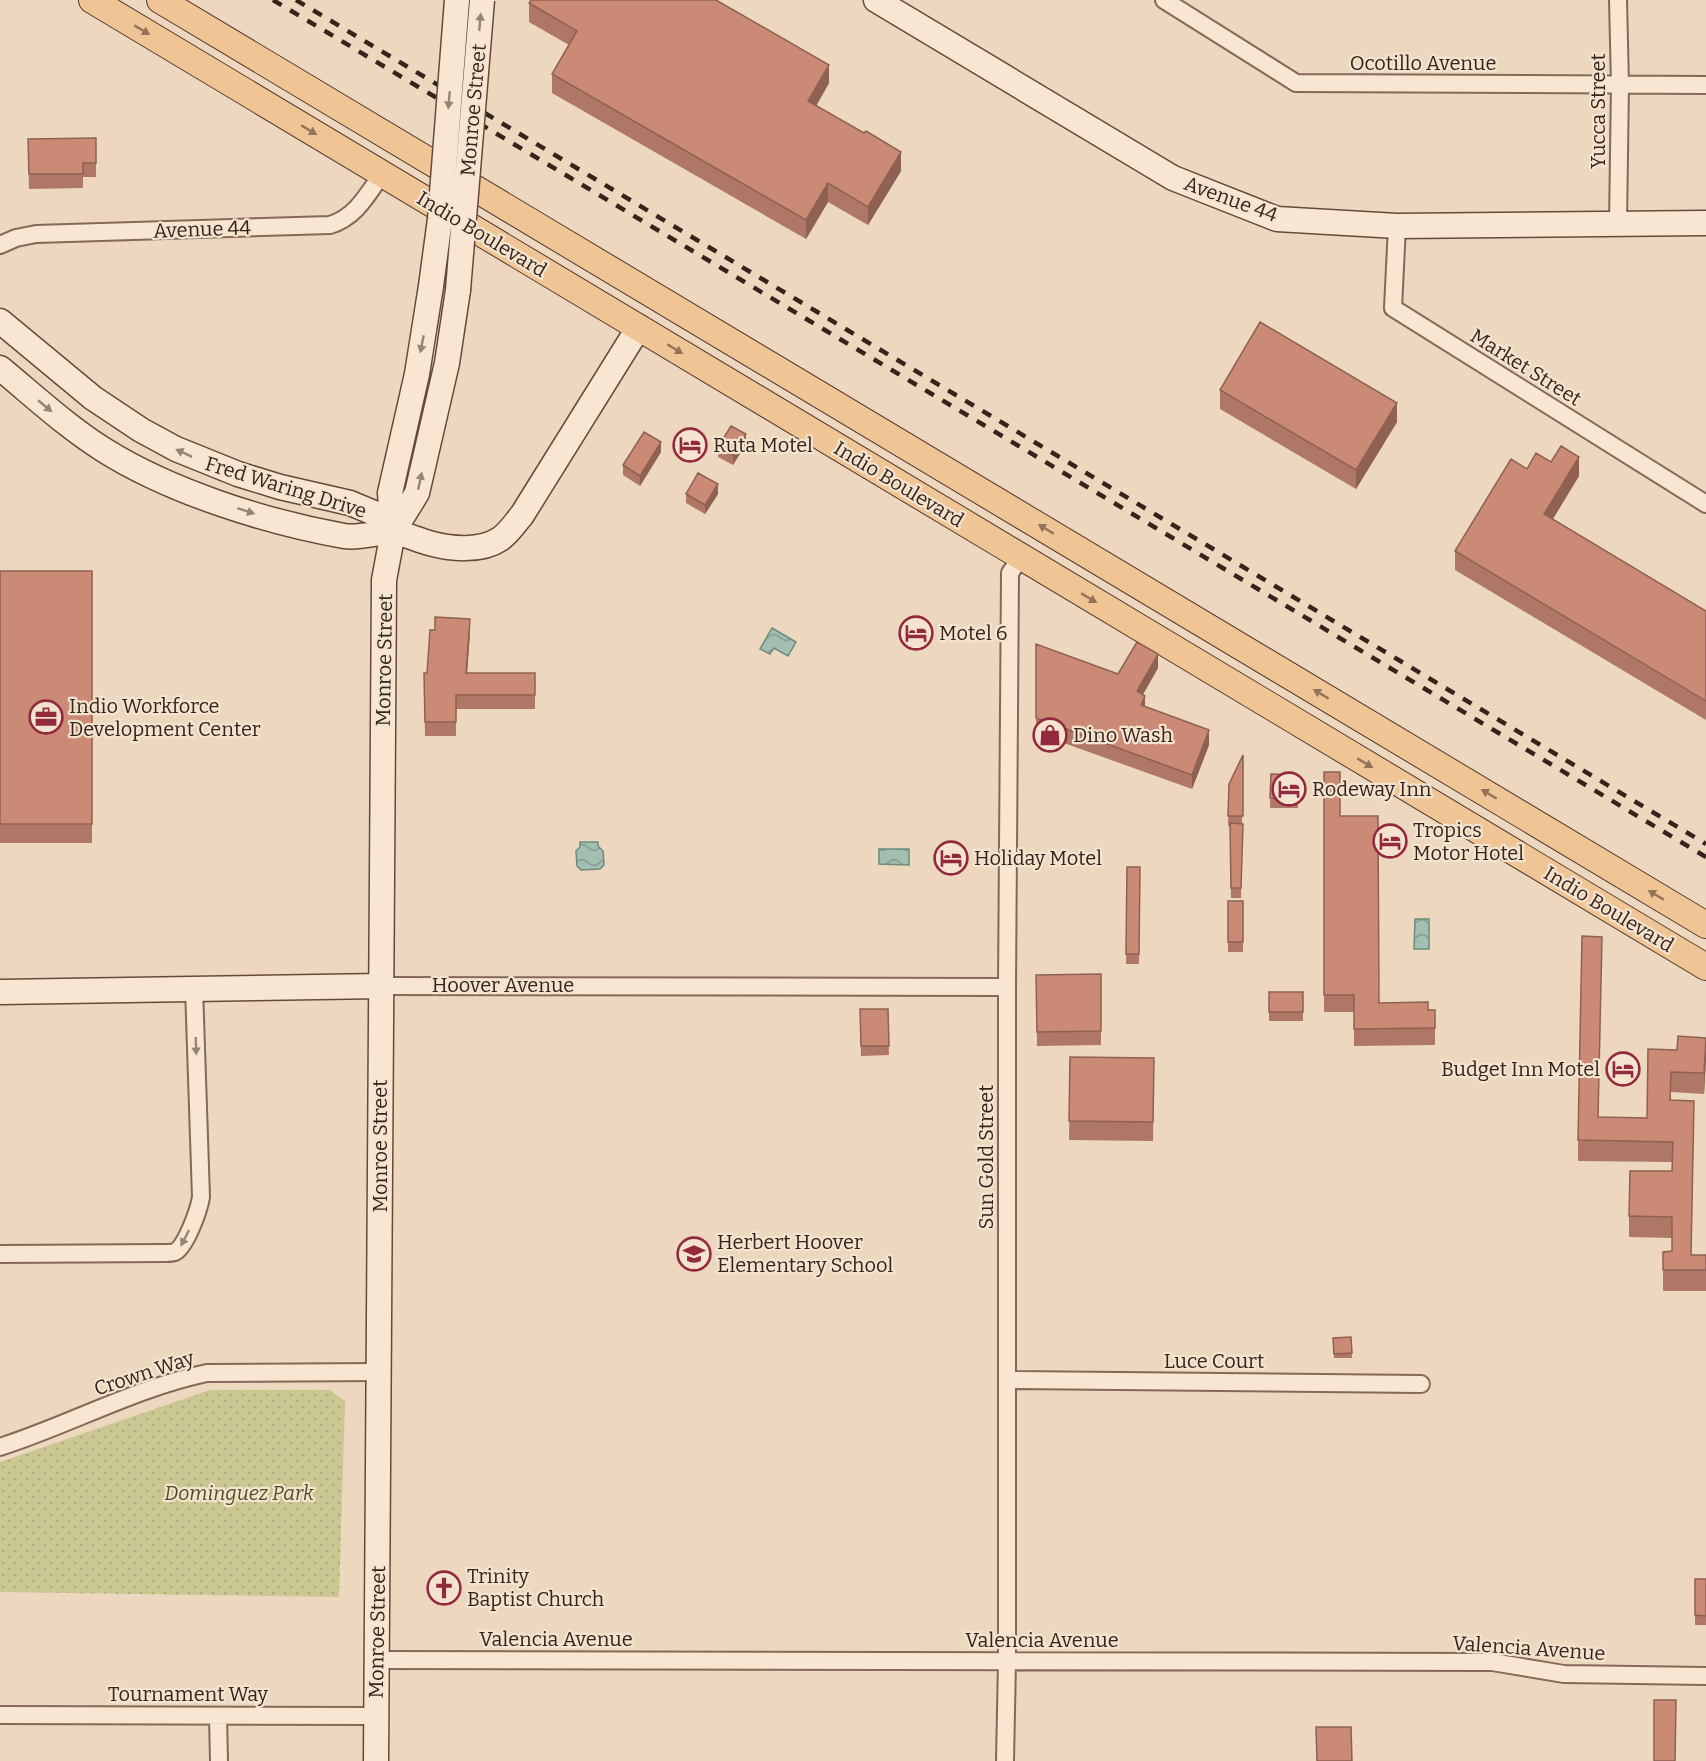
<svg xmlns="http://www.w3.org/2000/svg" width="1706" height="1761" font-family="Bitter,serif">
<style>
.park{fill:url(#park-dots)}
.water{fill:url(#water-waves);stroke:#6a8c7e;stroke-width:1.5}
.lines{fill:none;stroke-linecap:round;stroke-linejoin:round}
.street-casing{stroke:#856858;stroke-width:20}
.secondary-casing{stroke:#67493b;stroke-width:27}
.primary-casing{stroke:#52372c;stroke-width:28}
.street{stroke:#f8e6d2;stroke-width:16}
.secondary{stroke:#f8e6d2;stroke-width:24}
.primary{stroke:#f0c596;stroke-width:26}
.rail{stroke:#35241c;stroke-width:4.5;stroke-dasharray:10 10;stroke-linecap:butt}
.secondary-bridge-casing{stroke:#67493b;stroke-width:27;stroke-linecap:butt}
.secondary-bridge{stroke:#f8e6d2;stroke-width:24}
.wall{fill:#af7765}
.shaded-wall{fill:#8e6152}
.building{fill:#cb8a75;stroke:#8e6152;stroke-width:1.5}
.oneway{fill:#968577}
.oneway2{fill:#927459}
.labels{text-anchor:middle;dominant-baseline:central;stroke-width:4.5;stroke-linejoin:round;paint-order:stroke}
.street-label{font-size:20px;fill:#35241c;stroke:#f4e3ce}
.poi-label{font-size:20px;fill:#35241c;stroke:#f4e3ce;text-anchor:start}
.park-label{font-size:20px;font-style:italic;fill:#4d5123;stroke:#f4e3ce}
</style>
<defs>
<pattern id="park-dots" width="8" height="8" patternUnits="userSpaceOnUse" patternTransform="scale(1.5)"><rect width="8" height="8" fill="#cac793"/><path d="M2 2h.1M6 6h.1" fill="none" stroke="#aeab7e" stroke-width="1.8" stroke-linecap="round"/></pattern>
<pattern id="water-waves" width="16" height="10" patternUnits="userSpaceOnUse" patternTransform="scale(1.5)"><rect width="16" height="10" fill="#a2bfb1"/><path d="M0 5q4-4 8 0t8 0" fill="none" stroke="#859b8f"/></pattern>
</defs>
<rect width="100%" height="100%" fill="#edd7bf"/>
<path class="park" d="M210,1390H330L345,1401L339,1597L0,1592V1462Z"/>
<path class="water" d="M772,628L796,642L788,656L774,648L770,654L760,649Z
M580,842H598V846L603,851L604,865L600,869L581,870L577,866L576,851L580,847Z
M879,849H909V865L879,864Z
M1415,919H1429V949H1414Z"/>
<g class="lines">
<defs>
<path id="street" d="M1164,0L1296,83L1706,85
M1618,0L1620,85L1618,223
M1397,226L1393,308L1706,504
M0,245L16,238L36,234L330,225C356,217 367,195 382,174
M381,986L1007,987
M0,1254L165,1253C168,1253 172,1253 175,1252C186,1246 199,1210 201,1197L194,988
M1007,1380L1421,1384
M0,1447C69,1425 135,1388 207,1373L380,1372
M376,1660L1492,1662L1564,1674L1706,1676
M0,1715L376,1716
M218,1716L219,1761
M1005,1761L1007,1661V987L1010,573L1021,557"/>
<path id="secondary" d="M876,0L1173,178L1277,219L1397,226L1706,223
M0,321L93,398L141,430L176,449L238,474L280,487L350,503L374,513L393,532
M0,368C34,396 66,426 104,450C171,492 266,522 344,536C361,539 378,531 394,532C405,534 418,540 429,543C450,549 481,552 500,539C509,533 515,523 522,515L639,327
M393,532L417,493L447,363L458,290
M0,992L381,986
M376,1761C380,1367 380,974 384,580L393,532L390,493L417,374L431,286"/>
<path id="primary" d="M92,0L1706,967
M160,0L1706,925"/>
</defs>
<use href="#street" class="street-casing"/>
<use href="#secondary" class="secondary-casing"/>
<use href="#primary" class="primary-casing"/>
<use href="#street" class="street"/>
<use href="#secondary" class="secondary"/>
<use href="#primary" class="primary"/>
<path class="rail" d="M273,0L1706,857
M296,0L1706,844"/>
<defs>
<path id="secondary-bridge" d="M431,286L440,219L457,0
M458,290L482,0"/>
</defs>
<use href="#secondary-bridge" class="secondary-bridge-casing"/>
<use href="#secondary-bridge" class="secondary-bridge"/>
</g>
<path class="wall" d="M529,3L829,83L816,106L901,171L868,225L828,202L806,239L552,93V74L569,45L529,22Z
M96,138V177H83V188L29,189L28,139Z
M1220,390L1397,422L1356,489L1220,409Z
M746,444L733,465L718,457V447Z
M661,452L640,486L623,475V465Z
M1551,462L1579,476L1553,519L1706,611V720L1455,570V551L1527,469Z
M686,494H718L705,514L686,503Z
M0,571H92V843H0Z
M470,633L467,673H535V709H456V736H425L424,673H427Z
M1036,644L1118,674L1158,668L1143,694L1145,707L1209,745L1192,789L1036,733Z
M1243,755L1241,898H1231L1230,826H1228L1229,784Z
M1324,772L1340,816L1379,1003L1428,1010H1435V1045L1354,1046V1012H1324Z
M1271,774L1298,775V808H1270Z
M1127,867H1140L1139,964H1126Z
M1228,901H1243V952H1228Z
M1101,974V1045L1037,1046L1036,975Z
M1269,992H1303V1021H1269Z
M860,1009H888L889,1055L861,1056Z
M1648,1049L1706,1058L1704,1094L1671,1092V1100L1691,1255H1706V1291H1663V1252L1672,1251V1238L1629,1237V1216L1672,1171L1673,1162L1578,1161V1140L1599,1117L1647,1118Z
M1070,1057L1154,1058L1153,1141L1069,1140Z
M1351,1337L1352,1358H1334L1333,1338Z
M1695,1579H1706V1625H1695Z"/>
<path class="shaded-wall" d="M829,65V83L808,120V101Z
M901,152V171L868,225V207Z
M828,183V202L806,239V220Z
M1397,403V422L1356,489V470Z
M746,434V444L733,465V456Z
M661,442V452L640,486V476Z
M1579,457V476L1544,533V514Z
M718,484V494L705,514V505Z
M470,619V633L466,687V673Z
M1158,654V668L1137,705V691Z
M1145,696V710L1141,705Z
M1209,730V745L1192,789V775Z
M1706,1038V1058L1704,1094V1073Z"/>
<path class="building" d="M531,0H716L829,65L808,101L864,133L866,131L901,152L868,207L828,183L806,220L552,74L577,31L529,3Z
M96,138V163H83V174H29L28,139Z
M1260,322L1397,403L1356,470L1220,390Z
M731,426L746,434L733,456L718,447Z
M644,432L661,442L640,476L623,465Z
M1561,446L1579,457L1544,514L1706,611V701L1455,551L1511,459L1527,469L1536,453L1551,462Z
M698,473L718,484L705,505L686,494Z
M0,571H92V824H0Z
M435,617L470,619L466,673H535V695H456V722H425L424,673H427L430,630H435Z
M1137,642L1158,654L1137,691L1145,696L1141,705L1209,730L1192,775L1036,718V644L1118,674Z
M1243,755V816H1228L1229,784Z
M1324,772H1340V816H1378L1379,1003L1428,1002V1010H1435V1028L1354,1029V995H1324Z
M1271,774L1298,775V799L1270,798Z
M1230,823L1243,824L1241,888H1231Z
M1127,867H1140L1139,954H1126Z
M1228,901H1243V942H1228Z
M1582,936L1602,937L1598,1117L1647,1118L1648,1049L1677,1050L1678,1036L1706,1038L1704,1073L1671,1072L1670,1100L1694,1101L1691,1255H1706V1270H1663V1252L1672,1251V1217L1629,1216L1630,1171H1672L1673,1142L1578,1140Z
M1101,974V1031L1037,1032L1036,975Z
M1269,992H1303V1012H1269Z
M860,1009H888L889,1046H861Z
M1070,1057L1154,1058L1153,1122L1069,1121Z
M1351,1337L1352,1353L1334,1354L1333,1338Z
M1695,1579H1706V1616L1695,1615Z
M1654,1700H1676L1675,1761H1654Z
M1316,1727H1351L1352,1761H1317Z"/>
<defs><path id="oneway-solid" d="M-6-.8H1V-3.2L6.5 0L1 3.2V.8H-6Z" transform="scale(1.5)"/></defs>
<g class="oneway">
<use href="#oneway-solid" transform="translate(480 22) rotate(-85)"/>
<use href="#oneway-solid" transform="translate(449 100) rotate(95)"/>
<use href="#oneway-solid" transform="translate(422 344) rotate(101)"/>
<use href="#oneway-solid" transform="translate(45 406) rotate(40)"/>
<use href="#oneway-solid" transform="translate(184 453) rotate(-155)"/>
<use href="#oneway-solid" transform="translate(420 481) rotate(-78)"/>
<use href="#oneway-solid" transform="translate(246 511) rotate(18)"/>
<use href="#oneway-solid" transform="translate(196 1046) rotate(88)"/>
<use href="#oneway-solid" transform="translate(185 1238) rotate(117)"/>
</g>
<g class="oneway2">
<use href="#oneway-solid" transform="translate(142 30) rotate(31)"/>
<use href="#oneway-solid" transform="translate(309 130) rotate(31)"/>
<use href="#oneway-solid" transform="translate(675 349) rotate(31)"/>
<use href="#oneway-solid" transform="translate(1046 529) rotate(-149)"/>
<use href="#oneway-solid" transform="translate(1089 598) rotate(31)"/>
<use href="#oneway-solid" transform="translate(1321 694) rotate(-149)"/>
<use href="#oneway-solid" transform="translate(1365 763) rotate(31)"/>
<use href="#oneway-solid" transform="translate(1489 794) rotate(-149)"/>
<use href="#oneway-solid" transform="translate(1656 895) rotate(-149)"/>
</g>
<defs>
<symbol id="hotel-ring" viewBox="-11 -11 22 22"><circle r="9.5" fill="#f4e3ce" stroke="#93293c" stroke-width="1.5"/><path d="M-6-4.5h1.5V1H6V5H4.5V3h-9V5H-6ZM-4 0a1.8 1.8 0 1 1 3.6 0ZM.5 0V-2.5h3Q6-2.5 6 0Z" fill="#93293c"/></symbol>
<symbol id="office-ring" viewBox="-11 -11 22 22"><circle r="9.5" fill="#f4e3ce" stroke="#93293c" stroke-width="1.5"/><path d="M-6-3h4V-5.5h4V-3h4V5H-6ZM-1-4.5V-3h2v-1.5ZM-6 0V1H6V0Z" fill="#93293c"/></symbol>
<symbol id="shop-ring" viewBox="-11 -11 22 22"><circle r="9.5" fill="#f4e3ce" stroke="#93293c" stroke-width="1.5"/><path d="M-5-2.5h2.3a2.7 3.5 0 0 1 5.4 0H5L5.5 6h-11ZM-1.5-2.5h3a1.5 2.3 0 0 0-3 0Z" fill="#93293c"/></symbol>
<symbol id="school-ring" viewBox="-11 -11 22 22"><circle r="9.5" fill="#f4e3ce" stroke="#93293c" stroke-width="1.5"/><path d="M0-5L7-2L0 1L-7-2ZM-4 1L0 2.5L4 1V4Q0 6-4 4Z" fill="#93293c"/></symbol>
<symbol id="church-ring" viewBox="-11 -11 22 22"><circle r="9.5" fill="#f4e3ce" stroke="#93293c" stroke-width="1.5"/><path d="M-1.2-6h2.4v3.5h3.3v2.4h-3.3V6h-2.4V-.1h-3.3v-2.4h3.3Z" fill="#93293c"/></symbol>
</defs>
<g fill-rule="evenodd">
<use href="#hotel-ring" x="671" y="426" width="38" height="38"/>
<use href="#hotel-ring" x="897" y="614" width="38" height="38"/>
<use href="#office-ring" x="27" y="698" width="38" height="38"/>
<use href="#shop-ring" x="1031" y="716" width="38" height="38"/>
<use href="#hotel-ring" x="1270" y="770" width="38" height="38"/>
<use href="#hotel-ring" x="1371" y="822" width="38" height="38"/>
<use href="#hotel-ring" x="932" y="839" width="38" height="38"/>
<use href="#hotel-ring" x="1604" y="1050" width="38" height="38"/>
<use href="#school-ring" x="675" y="1235" width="38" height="38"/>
<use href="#church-ring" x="425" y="1569" width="38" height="38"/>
</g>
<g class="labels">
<g class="street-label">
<text x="1423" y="63">Ocotillo Avenue</text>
<text transform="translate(473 110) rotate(-85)">Monroe Street</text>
<text transform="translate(1598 111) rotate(-90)">Yucca Street</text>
<text transform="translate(1231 199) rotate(20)">Avenue 44</text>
<text transform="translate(202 229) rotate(-2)">Avenue 44</text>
<text transform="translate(482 234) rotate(31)">Indio Boulevard</text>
<text transform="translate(1526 367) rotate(32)">Market Street</text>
<text transform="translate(899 484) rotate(31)">Indio Boulevard</text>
<text transform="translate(286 487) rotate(17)">Fred Waring Drive</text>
<text transform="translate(384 660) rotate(-89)">Monroe Street</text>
<text transform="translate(1609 909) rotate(31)">Indio Boulevard</text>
<text x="503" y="985">Hoover Avenue</text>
<text transform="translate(380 1146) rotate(-90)">Monroe Street</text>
<text transform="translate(986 1157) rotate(-90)">Sun Gold Street</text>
<text x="1214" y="1361">Luce Court</text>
<text transform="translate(144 1373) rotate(-18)">Crown Way</text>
<text transform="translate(377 1632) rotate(-89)">Monroe Street</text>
<text x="556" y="1639">Valencia Avenue</text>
<text x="1042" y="1640">Valencia Avenue</text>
<text transform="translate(1529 1648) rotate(4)">Valencia Avenue</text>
<text x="188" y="1694">Tournament Way</text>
</g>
<g class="poi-label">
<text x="713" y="445">Ruta Motel</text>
<text x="939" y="633">Motel 6</text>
<text x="69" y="706">Indio Workforce<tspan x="69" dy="23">Development Center</tspan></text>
<text x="1073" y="735">Dino Wash</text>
<text x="1312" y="789">Rodeway Inn</text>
<text x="1413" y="830">Tropics<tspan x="1413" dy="23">Motor Hotel</tspan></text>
<text x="974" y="858">Holiday Motel</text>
<text x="1600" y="1069" text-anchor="end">Budget Inn Motel</text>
<text x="717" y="1242">Herbert Hoover<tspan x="717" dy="23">Elementary School</tspan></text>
<text x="467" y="1576">Trinity<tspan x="467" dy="23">Baptist Church</tspan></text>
</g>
<g class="park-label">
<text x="239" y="1493">Dominguez Park</text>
</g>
</g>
</svg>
